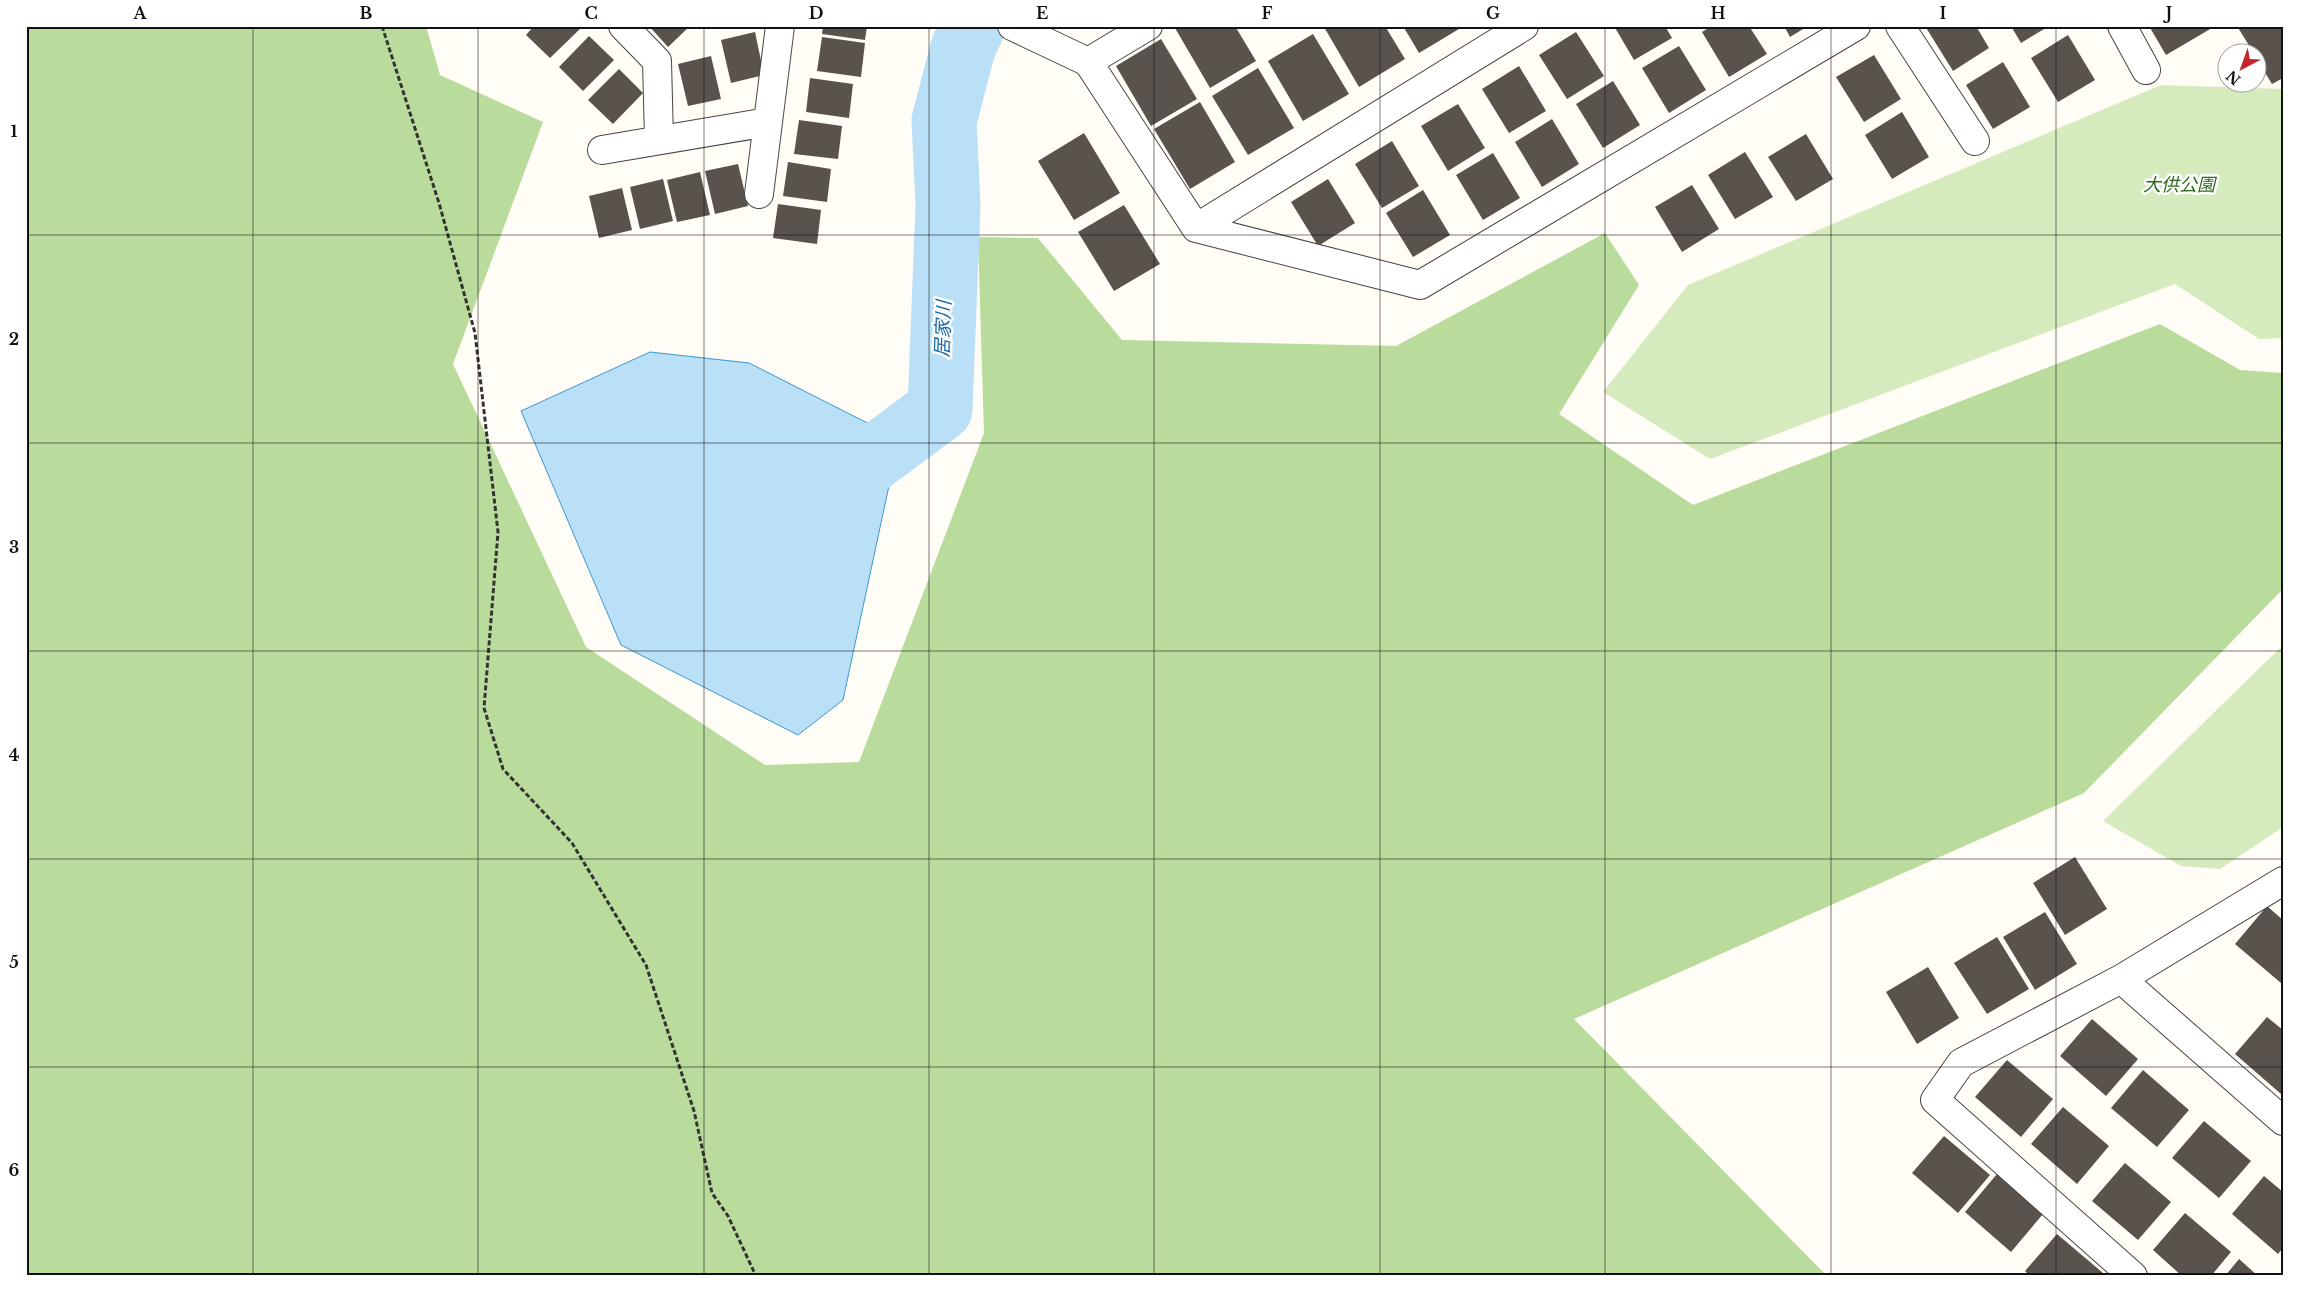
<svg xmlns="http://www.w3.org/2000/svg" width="2309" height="1302" font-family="'Libre Baskerville','Noto Sans JP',serif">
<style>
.green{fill:#d5ebbd}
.forest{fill:#b9dc9c}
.water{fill:#b9e0f7;stroke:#3f96cf}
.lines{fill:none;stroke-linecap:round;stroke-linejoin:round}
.river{stroke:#b9e0f7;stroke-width:65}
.building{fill:#5a524d}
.minor-casing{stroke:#444;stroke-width:30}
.path{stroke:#333;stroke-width:3;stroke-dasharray:5 2.5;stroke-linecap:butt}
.minor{stroke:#fff;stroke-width:28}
.grid{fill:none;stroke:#111;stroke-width:1;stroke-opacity:0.55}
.labels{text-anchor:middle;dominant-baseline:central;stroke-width:5;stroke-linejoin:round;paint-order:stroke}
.park-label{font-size:18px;font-style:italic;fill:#2f6b1f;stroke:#fff}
.water-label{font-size:19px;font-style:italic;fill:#1768a6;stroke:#fff}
.neatline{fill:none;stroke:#111;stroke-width:2}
.grid-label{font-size:16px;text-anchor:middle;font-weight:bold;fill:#111}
</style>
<rect width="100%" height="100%" fill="#fffdf5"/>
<path class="green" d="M2161,85L2283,89V338L2259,339L2175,284L1710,459L1603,392L1688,285Z
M2283,645V827L2220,869L2181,866L2103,821Z"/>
<path class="forest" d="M26,26H426L440,75L543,122L453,364L586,647L765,765L859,762L984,433L978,237L1038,238L1122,340L1396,346L1605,233L1639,285L1559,414L1693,505L2160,324L2240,370L2283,373V589L2084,793L1574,1019L1827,1276H26Z"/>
<path class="water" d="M650,352L749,363L899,439L843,700L798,735L621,645L521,411Z"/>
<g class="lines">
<path class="river" d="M827,493L940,409L948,205L944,121L963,48L973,26"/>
</g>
<path class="building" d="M534,26H579L581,28L550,58L526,35Z
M649,26H690L668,47Z
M823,26H867L865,40L822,34Z
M1178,26H1235L1256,61L1210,88L1175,28Z
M1385,26L1405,59L1359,87L1324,27Z
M1403,26H1464L1419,53Z
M1614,26H1665L1672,38L1634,60Z
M1712,26H1749L1767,54L1729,77L1702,32Z
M1784,26H1808L1790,37Z
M1925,26H1976L1989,48L1953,71Z
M2011,26H2049L2021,43Z
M2149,26H2211L2212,28L2166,55Z
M2237,26H2283V78L2272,84L2256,58V52H2253Z
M755,32L764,75L731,83L721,40Z
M1576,32L1604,76L1567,99L1539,55Z
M1313,34L1349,94L1303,121L1268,61Z
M2068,35L2095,80L2058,102L2031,58Z
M589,36L614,60L583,91L559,67Z
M822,37L865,43L861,77L817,71Z
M1161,39L1197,99L1151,126L1116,66Z
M1679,46L1706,90L1669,113L1642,68Z
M1874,55L1901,99L1864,122L1836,77Z
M711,56L721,99L688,106L678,64Z
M2003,62L2030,107L1993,129L1966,85Z
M1519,66L1546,111L1509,133L1482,89Z
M1258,68L1294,128L1248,155L1212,96Z
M619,69L643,93L613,124L588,100Z
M810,78L853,84L849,118L806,112Z
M1613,81L1640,125L1603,148L1576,104Z
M1200,102L1235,162L1190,189L1154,129Z
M1458,104L1485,148L1448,171L1421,126Z
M1902,112L1929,157L1892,179L1865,135Z
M1552,119L1579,164L1542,187L1515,142Z
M799,120L842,126L838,159L794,154Z
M1084,133L1120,193L1074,220L1038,161Z
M1806,134L1833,179L1796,201L1768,157Z
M1392,141L1419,186L1382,208L1355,164Z
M1745,152L1773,197L1735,219L1708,175Z
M1493,153L1520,198L1483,220L1456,175Z
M788,162L831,169L827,202L783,196Z
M738,164L748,206L715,214L705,171Z
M700,172L710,215L677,222L667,180Z
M663,179L673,221L640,229L630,187Z
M1328,179L1355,223L1318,246L1291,202Z
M1692,185L1719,229L1682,252L1655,207Z
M622,188L632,230L599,238L589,196Z
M1423,190L1450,235L1413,257L1386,213Z
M778,204L821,210L817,244L773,238Z
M1124,205L1160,264L1114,291L1078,232Z
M2075,857L2107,909L2065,935L2033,883Z
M2267,906L2283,920V981L2281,983L2235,944Z
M2045,912L2077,964L2035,990L2003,937Z
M1997,937L2029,989L1987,1014L1954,963Z
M1928,967L1959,1018L1917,1044L1886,992Z
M2267,1017L2283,1030L2281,1094L2235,1054Z
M2092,1019L2138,1059L2106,1096L2060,1056Z
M2007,1060L2053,1099L2021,1137L1975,1097Z
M2143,1070L2189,1110L2157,1147L2111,1108Z
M2063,1107L2109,1146L2077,1184L2031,1144Z
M2204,1121L2251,1161L2219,1198L2172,1158Z
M1944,1136L1990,1175L1958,1213L1912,1173Z
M2125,1163L2171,1202L2138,1240L2092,1201Z
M1997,1174L2043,1214L2011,1252L1965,1212Z
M2264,1176L2283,1192V1248L2278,1254L2232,1214Z
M2185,1213L2231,1252L2211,1276H2182L2153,1250Z
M2057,1234L2103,1273L2101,1276H2030L2025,1271Z
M2239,1259L2258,1276H2225Z"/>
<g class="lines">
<defs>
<path id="minor" d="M623,26L657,61L659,140
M1012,26L1088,62L1196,228L1420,285L1856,26
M1900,26L1975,141
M2122,26L2146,70
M1088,62L1148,26
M602,150L768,122
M759,194L780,26
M1196,228L1524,26
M2121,979L2283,1121
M2133,1276L1935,1100L1961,1063L2121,979L2283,881"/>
</defs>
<use href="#minor" class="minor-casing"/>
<path class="path" d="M382,26L439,203L475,333L498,532L484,708L503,769L572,843L646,965L694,1111L712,1193L728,1216L756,1276"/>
<use href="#minor" class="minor"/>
</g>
<path class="grid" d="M253,26V1276M478,26V1276M704,26V1276M929,26V1276M1154,26V1276M1380,26V1276M1605,26V1276M1831,26V1276M2056,26V1276M26,235H2283M26,443H2283M26,651H2283M26,859H2283M26,1067H2283"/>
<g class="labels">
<g class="park-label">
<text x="2179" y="185">大供公園</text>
</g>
<g class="water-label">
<text transform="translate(943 329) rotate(-88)">居家川</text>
</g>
</g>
<rect width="2309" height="1302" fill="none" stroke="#ffffff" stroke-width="55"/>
<g transform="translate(2242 68) rotate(221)"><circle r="24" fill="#ffffff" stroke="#a0a0a0"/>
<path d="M0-4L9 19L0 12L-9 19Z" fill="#c4262e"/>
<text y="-8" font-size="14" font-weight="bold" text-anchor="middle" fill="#111111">N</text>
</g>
<rect x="28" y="28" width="2254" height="1246" class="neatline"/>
<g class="grid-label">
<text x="140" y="19">A</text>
<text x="366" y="19">B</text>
<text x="591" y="19">C</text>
<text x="816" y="19">D</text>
<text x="1042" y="19">E</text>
<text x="1267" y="19">F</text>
<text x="1493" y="19">G</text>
<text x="1718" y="19">H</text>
<text x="1943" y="19">I</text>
<text x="2169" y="19">J</text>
<text x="14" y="137">1</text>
<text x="14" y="345">2</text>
<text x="14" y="553">3</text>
<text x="14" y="761">4</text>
<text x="14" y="968">5</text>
<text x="14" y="1176">6</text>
</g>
</svg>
